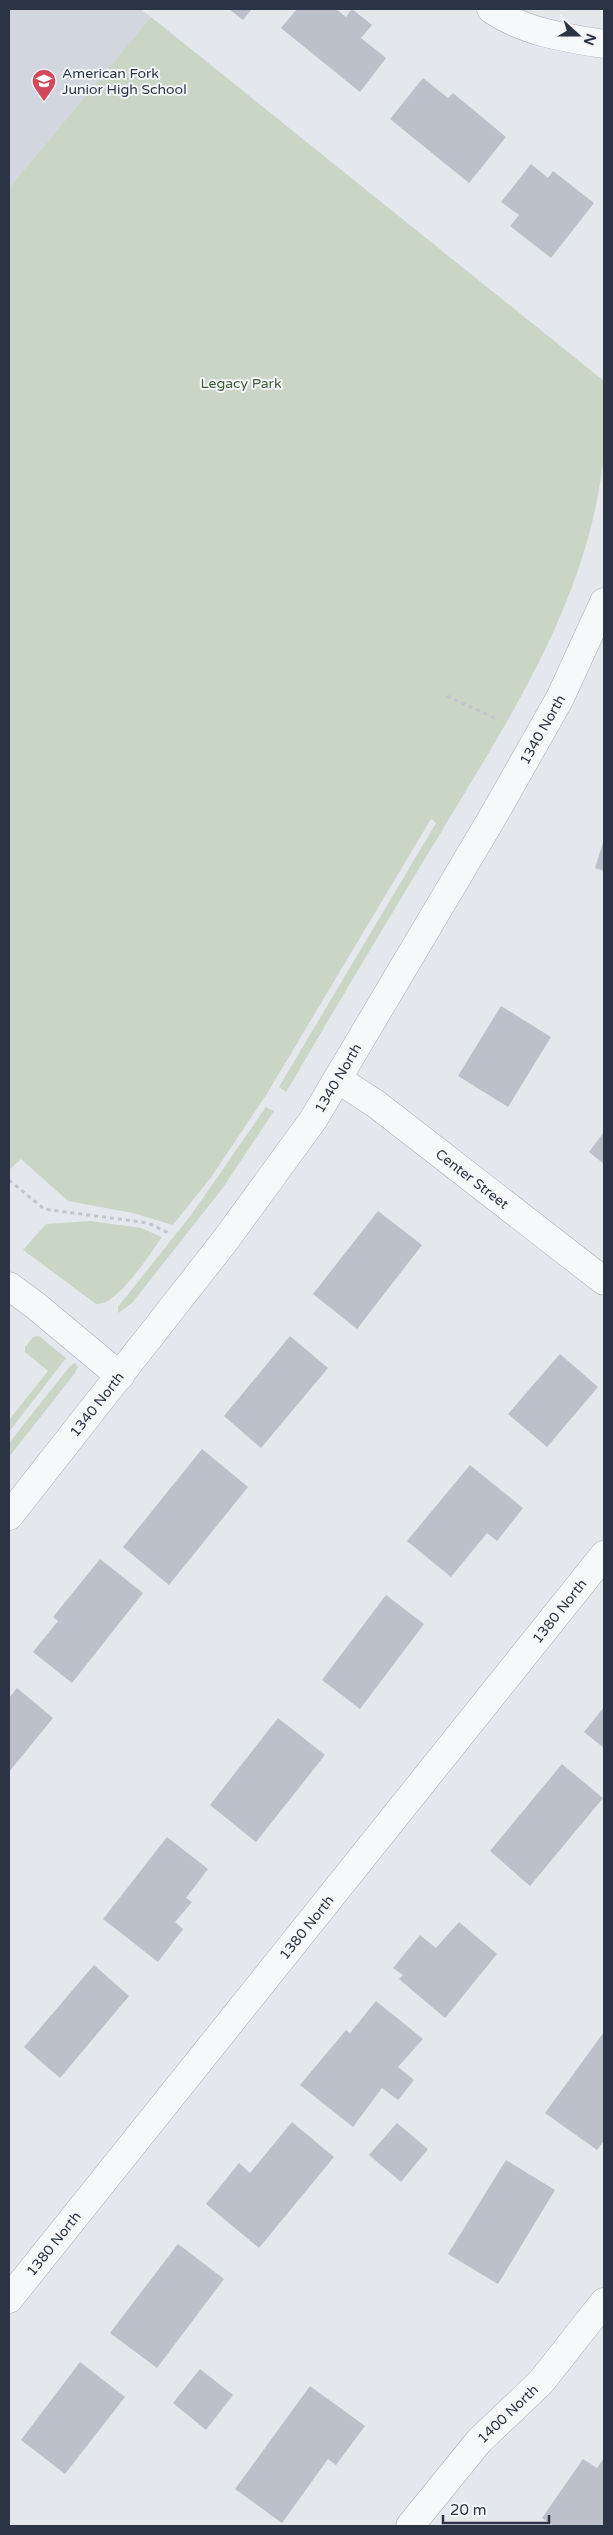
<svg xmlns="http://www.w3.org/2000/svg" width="613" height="2535" font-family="'Varela Round',sans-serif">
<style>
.built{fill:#d2d6de}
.green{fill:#c9d6c5}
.building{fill:#bbc0ca}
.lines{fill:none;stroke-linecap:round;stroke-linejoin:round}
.minor-casing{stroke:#a9aeb7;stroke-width:29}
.path{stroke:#c2c5cb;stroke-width:3;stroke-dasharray:4 4;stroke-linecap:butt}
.minor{stroke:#f7f8fa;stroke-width:28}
.labels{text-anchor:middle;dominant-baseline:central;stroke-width:4;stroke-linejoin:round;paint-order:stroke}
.poi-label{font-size:14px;fill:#2b3445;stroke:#f4f6f9;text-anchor:start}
.park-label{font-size:14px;fill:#3f6138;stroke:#f4f6f9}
.street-label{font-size:14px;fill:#2b3445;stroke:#f4f6f9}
</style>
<rect width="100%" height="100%" fill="#e4e7ec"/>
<path class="built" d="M9,9H140L151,17L9,188Z"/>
<path class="green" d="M151,17L604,381C604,404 606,429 604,452C591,593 514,711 443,829C390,916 338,1004 286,1092L279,1087L436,823L431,819L268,1092L212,1176L173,1225L133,1213L68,1201L21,1159L9,1170V188Z
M266,1107L274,1111L222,1189L132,1303L118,1313V1307L191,1215Z
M90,1221L141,1228L162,1237C150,1254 117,1306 96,1304L23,1250L46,1224Z
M39,1336L66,1358L9,1432V1420L48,1371L25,1352V1347L33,1337Z
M75,1363L78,1367L75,1373L9,1457V1443L70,1366Z"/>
<path class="building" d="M229,9H252L243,20Z
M297,9H336L346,17L352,9L372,25L361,38L386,58L360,92L281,28Z
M423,78L448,98L453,93L506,137L469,183L390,119Z
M531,164L548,178L553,171L594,203L551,258L510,226L519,215L501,202Z
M604,839V871L595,868Z
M501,1006L551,1037L508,1107L458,1076Z
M604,1132V1164L589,1152Z
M378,1211L422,1245L357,1329L313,1294Z
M290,1336L328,1368L261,1448L224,1416Z
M560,1354L598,1387L547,1447L508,1414Z
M202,1449L248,1487L169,1585L123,1547Z
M470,1465L523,1508L497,1541L487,1533L451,1577L407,1541Z
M100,1559L143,1593L72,1683L33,1652L58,1621L53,1617Z
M386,1595L424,1624L360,1709L322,1680Z
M17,1688L53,1718L9,1772V1698Z
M604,1707V1748L584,1732Z
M278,1718L325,1755L256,1842L210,1805Z
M562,1764L603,1798L530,1886L490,1851Z
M167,1837L208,1869L186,1898L192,1902L175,1922L183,1929L158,1962L103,1919Z
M459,1922L497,1954L445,2018L399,1979L403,1975L393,1968L420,1935L436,1948Z
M94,1965L129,1996L60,2078L24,2047Z
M376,2001L423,2039L398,2067L414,2080L398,2100L382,2088L353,2127L300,2085L346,2030L350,2033Z
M604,2032V2141L597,2150L545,2113Z
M292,2122L334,2157L259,2248L206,2204L239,2163L250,2173Z
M397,2123L428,2149L401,2182L369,2155Z
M506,2160L555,2190L498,2284L448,2254Z
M178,2244L224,2279L157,2368L110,2333Z
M80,2362L125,2397L65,2474L21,2440Z
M200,2369L233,2395L206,2430L173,2403Z
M310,2386L365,2426L336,2465L328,2459L282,2523L235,2489Z
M604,2458V2526H554L542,2518L583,2459L597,2468Z"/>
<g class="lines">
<defs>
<g id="minor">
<path d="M491,9C524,32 565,38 604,44"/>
<path id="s1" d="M339,1080L376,1104L604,1281"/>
<path d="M9,1286L36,1306L120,1376"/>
<path id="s2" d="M9,1516L224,1242L313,1120L495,813L560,698L604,602"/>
<path id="s3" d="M9,2299L604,1555"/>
<path id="s4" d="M410,2526L479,2441L541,2382L604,2302"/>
</g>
</defs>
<use href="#minor" class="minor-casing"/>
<path class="path" d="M447,696L495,718
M9,1180L44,1209L148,1223L171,1234"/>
<use href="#minor" class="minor"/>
</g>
<defs>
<symbol id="school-pin" viewBox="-11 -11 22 30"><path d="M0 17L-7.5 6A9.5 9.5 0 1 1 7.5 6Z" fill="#d1495b" stroke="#f4f6f9"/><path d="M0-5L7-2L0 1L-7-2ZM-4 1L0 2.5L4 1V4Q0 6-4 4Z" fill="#fff"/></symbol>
</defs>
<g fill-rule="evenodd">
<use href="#school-pin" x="30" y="67" width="28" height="38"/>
</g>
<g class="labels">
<g class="poi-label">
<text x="62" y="73">American Fork<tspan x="62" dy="16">Junior High School</tspan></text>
</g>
<g class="park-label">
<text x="241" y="383">Legacy Park</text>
</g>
<g class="street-label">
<text stroke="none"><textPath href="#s2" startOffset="952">1340 North</textPath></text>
<text stroke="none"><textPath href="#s2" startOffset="548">1340 North</textPath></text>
<text stroke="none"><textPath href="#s1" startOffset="166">Center Street</textPath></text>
<text stroke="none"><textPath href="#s2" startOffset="142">1340 North</textPath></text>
<text stroke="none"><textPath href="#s3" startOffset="881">1380 North</textPath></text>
<text stroke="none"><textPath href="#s3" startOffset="476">1380 North</textPath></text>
<text stroke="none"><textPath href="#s3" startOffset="71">1380 North</textPath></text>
<text stroke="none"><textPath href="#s4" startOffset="149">1400 North</textPath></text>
</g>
</g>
<rect width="613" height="2535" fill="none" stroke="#2b3445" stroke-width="20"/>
<g transform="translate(578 35) rotate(111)" stroke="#f4f6f9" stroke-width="4" paint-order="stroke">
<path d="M0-4L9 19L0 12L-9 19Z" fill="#2b3445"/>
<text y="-8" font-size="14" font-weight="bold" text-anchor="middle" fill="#2b3445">N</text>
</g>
<path d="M443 2515v8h106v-8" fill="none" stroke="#2b3445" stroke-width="2.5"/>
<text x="450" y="2515" font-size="15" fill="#2b3445" stroke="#f4f6f9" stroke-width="4" paint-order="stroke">20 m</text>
</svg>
